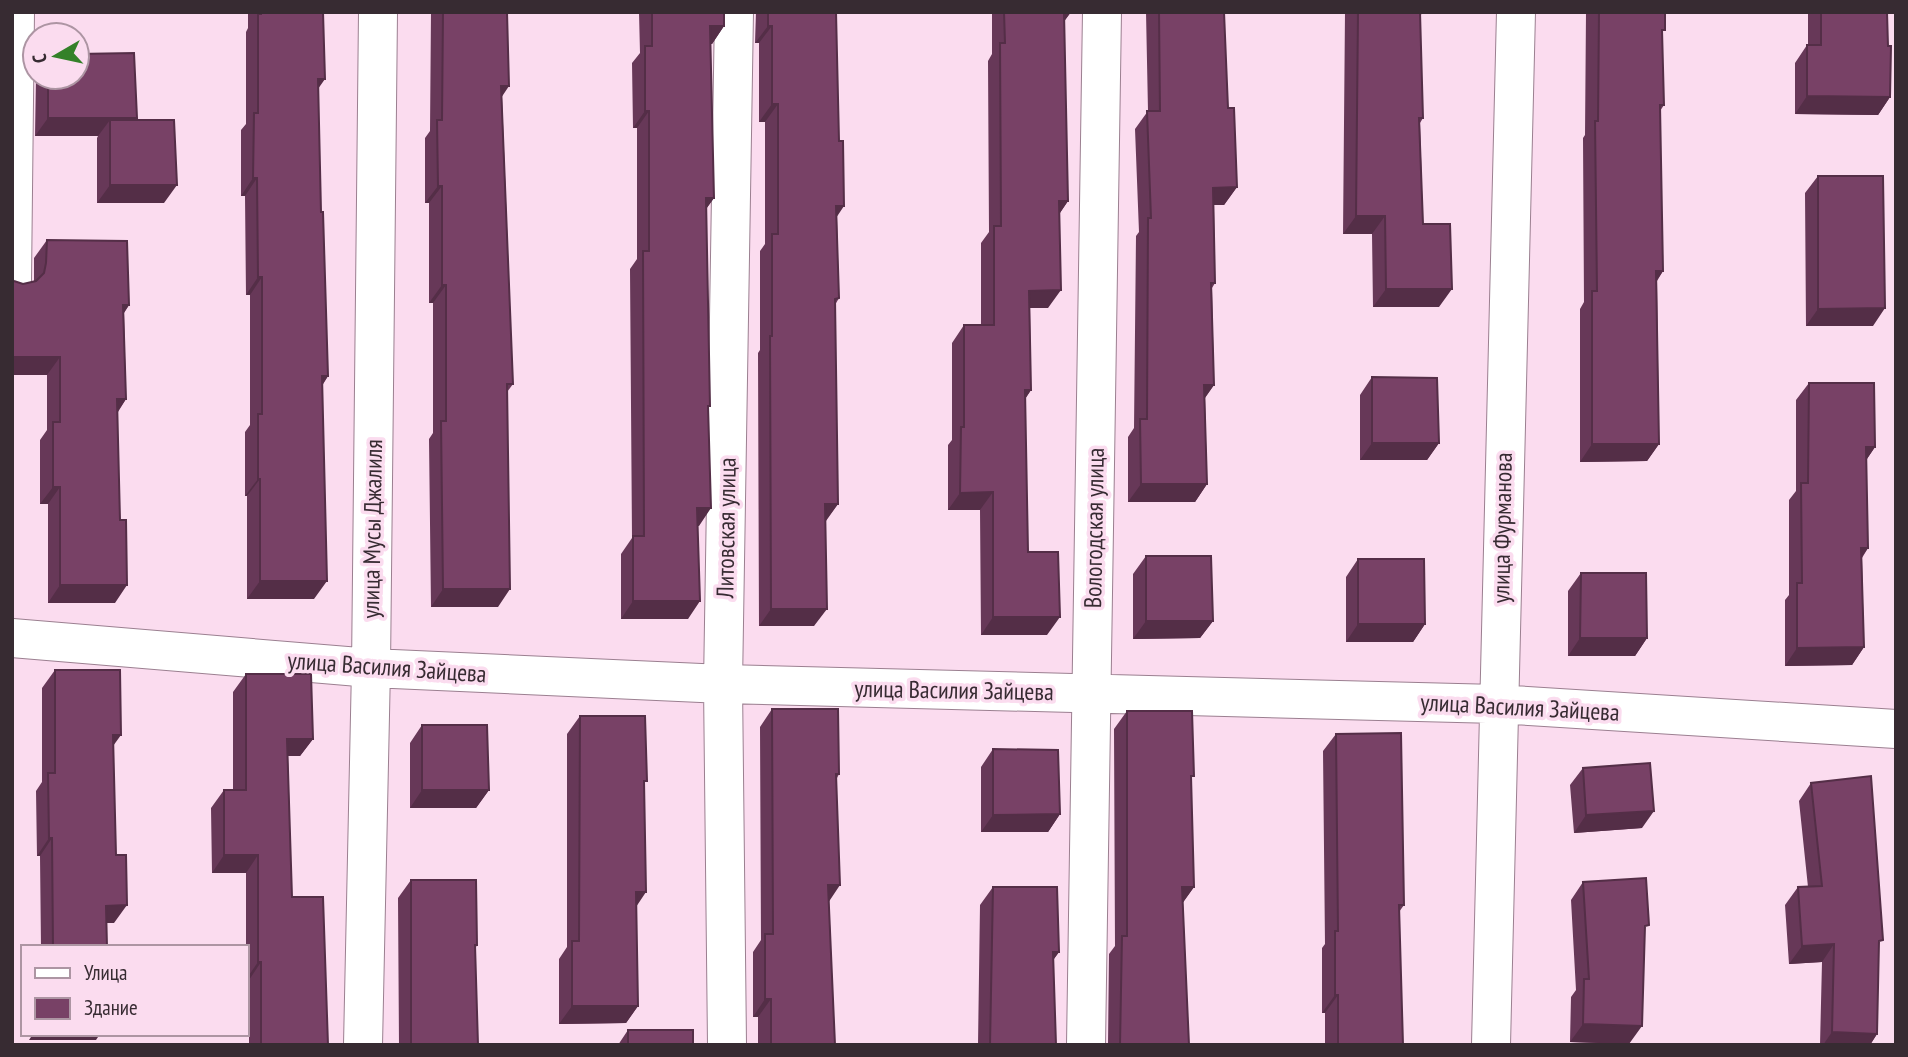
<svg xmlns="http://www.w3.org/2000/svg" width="1908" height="1057" font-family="'PT Sans Narrow',sans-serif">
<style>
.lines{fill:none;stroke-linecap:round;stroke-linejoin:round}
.minor-casing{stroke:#9b7f90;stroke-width:40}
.minor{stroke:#fff;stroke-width:38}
.wall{fill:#673858}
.shaded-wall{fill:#542e47}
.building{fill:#784166;stroke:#542e47;stroke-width:2}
.labels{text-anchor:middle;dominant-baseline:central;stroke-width:7;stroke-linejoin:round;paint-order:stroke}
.street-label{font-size:24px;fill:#372b32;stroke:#fbdcef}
</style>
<rect width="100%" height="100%" fill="#fbdcef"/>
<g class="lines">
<defs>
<path id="minor" d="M12,280L15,12
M12,638L371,668L723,684L1497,704L1896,729
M363,1045L371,668L378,12
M727,1045L723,684L734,12
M1086,1045L1102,12
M1491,1045L1516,12"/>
</defs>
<use href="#minor" class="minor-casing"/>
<use href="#minor" class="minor"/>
</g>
<path class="wall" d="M248,12H323L318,88L321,212L328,376L322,386L314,599H247V496H245V432L250,425V295H246L245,196H241V130L246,124V32L248,28Z
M431,12H507L502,97L513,384L507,392L498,607H431L429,439L433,433V303H429V203H425V138L430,131Z
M639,12H724V26L712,44H710L714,198L706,209L708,408L699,526H698L688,619H621V554L632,538L630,269L637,259V128H633L632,63L640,53Z
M756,12H837V217L839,298L835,305L838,504L825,521L814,626H759L758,353L760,350V251L765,244V122H759V43H755Z
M992,12H1071L1064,21L1068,201L1059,214L1048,308H1030L1031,390L1025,399L1028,552L1047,635H981L980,510H948V445L952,440V343L964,325H981V243L989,232L988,61L992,54Z
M1146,12H1224L1228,108L1237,187L1224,205H1214L1215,283L1212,288L1214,385L1205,398L1207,484L1195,502H1128V437L1134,428L1136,236L1139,232L1135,129L1148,111Z
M1345,12H1423L1420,16L1423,118L1420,123L1423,224L1439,307H1373L1372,234H1343Z
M1586,12H1665L1662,34L1664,105L1660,111L1663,271L1657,281L1659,444L1647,461L1580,462V309L1584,302L1583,138L1585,135Z
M1808,12H1887L1890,97L1878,115L1795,114V63L1807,45H1808Z
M36,77H77L135,120L164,203H97V138L98,136H35Z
M1818,176L1873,326H1806L1805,193Z
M47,240L129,305L124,313L126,399L118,412L115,603H48V504H40V440L47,430V375L14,281L23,284L34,281V258Z
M1372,377L1439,443L1427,460H1360V395Z
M1809,383L1875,447L1866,460L1868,548L1862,558L1864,647L1852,665L1785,666V600L1789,595V500L1796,491V400Z
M1146,556L1213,621L1200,638L1133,639V574Z
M1358,559L1425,624L1413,642H1346V577Z
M1581,573L1647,638L1635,656H1568V591Z
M55,670L113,746L114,923H106L107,947H41L40,856H37L36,791L42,782V688Z
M246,674L313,739L300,756H288L292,897L328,1045H249V980H247V947H246V873H212L211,808L224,790H233V692Z
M772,709L839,774L837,778L829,900L835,1045H758V1017H753V952L761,940L760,727Z
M1127,711L1191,780L1194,887L1183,902L1189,1045H1108L1109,954L1115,946L1114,729Z
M580,716L644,785L636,906L638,1006L626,1023L559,1024V959L567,947V734Z
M422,725L489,790L476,808H410V743Z
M1336,734L1404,905L1399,912L1403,1045H1325V1013H1322V948L1325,944L1323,751Z
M993,749L1060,814L1048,832H981V767Z
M1583,768L1642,828L1574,833L1570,785Z
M1811,783L1879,946L1877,1034L1870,1045H1820L1822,962L1789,964L1785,905L1798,887H1808L1799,801Z
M411,880L477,945L475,949L478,1045H399L398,898Z
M1583,882L1645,931L1629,1044L1570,1042L1571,997L1576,990L1571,900Z
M993,887L1059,952L1053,960L1056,1045H978L980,905Z
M628,1030L693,1045H618Z"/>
<path class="shaded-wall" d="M1064,12H1071L1058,30Z
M710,26H724L712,44H698Z
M768,26H772L759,43H755Z
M318,79H325L313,96Z
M501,86H509L497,104Z
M1807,96L1890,97L1878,115L1795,114Z
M772,104H778L765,122H759Z
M645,111H649L637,128H633Z
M48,118H137L124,136L110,120L98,136H35Z
M253,178H257L245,196H241Z
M110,185H177L164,203H97Z
M438,186H442L429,203H425Z
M1237,187L1224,205H1201L1213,188Z
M706,198H714L701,216Z
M1059,201H1068L1056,219Z
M836,206H844L832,224Z
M1356,216H1385L1372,234H1343Z
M1656,271H1663L1651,289Z
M258,277H262L250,295H246Z
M442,285H446L433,303H429Z
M1386,289H1452L1439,307H1373Z
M1061,290L1048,308H1017L1029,291Z
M123,305H129L117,323Z
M1885,308L1873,326H1806L1818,309Z
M12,357H60L47,375H12Z
M322,376H328L316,394Z
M1204,385H1214L1201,403Z
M1025,390H1031L1019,408Z
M117,399H126L114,417Z
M1372,443H1439L1427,460H1360Z
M1592,444H1659L1647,461L1580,462Z
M1866,447H1875L1863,465Z
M258,479H260L247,496H245Z
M1141,484H1207L1195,502H1128Z
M53,487H60L48,504H40Z
M993,492L980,510H948L960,493Z
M825,504H838L826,521H812Z
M697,508H711L699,526H685Z
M1861,548H1868L1856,565Z
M260,581H327L314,599H247Z
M60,585H127L115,603H48Z
M443,589H510L498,607H431Z
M633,601H700L688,619H621Z
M771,609H827L814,626H759Z
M993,617H1060L1047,635H981Z
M1146,621H1213L1200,638L1133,639Z
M1358,624H1425L1413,642H1346Z
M1580,638H1647L1635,656H1568Z
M1864,647L1852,665L1785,666L1797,648Z
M113,735H121L108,753Z
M287,739H313L300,756H275Z
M422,790H489L476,808H410Z
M1654,811L1642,828L1574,833L1586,815Z
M1060,814L1048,832H981L993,815Z
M49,838H52L40,856H37Z
M224,855H258L246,873H212Z
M828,885H840L828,903Z
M1182,887H1194L1182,904Z
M636,892H646L634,910Z
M127,905L114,923H93L106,906Z
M1834,944L1822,962L1789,964L1802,946Z
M1053,952H1059L1046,970Z
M258,962H261L249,980H247V978Z
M1335,995H1338L1325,1013H1322Z
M765,999H771L758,1017H753Z
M572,1006H638L626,1023L559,1024Z
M1583,1024L1642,1026L1629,1044L1570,1042Z
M1832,1032L1877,1034L1870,1045H1823Z
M33,1034H100L96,1040H29Z"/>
<path class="building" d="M261,12H323L325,79H318L321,212H323L328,376H322L327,581H260V479H258V414H262V277H258L257,178H253L254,113H258V14H261Z
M443,12H507L509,86H501L513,384H507L510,589H443L441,421H446V285H442V186H438L437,120H442Z
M652,12H724V26H710L714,198H706L710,406H708L711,508H697L700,601H633V536H644L643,251H649V111H645V46H652Z
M768,12H836L839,141H843L844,206H836L839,298L835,299L838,504H825L827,609H771L770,336H772V234H778V104H772V26H768Z
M1004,12H1071H1064L1068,201H1059L1061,290L1029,291L1031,390H1025L1028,552H1058L1060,617H993V492L960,493L961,427H964V325H994V226H1001L1000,43H1005Z
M1159,12H1224L1228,108H1234L1237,187L1213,188L1215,283H1211L1214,385H1204L1207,484H1141L1140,419H1147L1148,218H1151L1147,111H1160Z
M1358,12H1420L1423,118H1419L1423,224H1450L1452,289H1386L1385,216H1356Z
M1599,12H1665V30H1662L1664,105H1660L1663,271H1656L1659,444H1592V291H1597L1595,121H1598Z
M1821,12H1887L1888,46H1891L1890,97L1807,96V45H1821Z
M134,53L137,118H48V77H77V54Z
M110,120H174L177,185H110Z
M1818,176H1883L1885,308L1818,309Z
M47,240L127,241L129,305H123L126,399H117L120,520H126L127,585H60V487H53V422H60V357H12V280L14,281L23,284L36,281L44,273L46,263Z
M1372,377L1437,378L1439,443H1372Z
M1809,383H1874L1875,447H1866L1868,548H1861L1864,647L1797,648V583H1802L1801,483H1808Z
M1146,556H1211L1213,621H1146Z
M1358,559H1424L1425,624H1358Z
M1581,573H1646L1647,638H1580Z
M55,670H120L121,735H113L116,855H126L127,905L106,906L107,947H53L52,838H49L48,773H55Z
M246,674H311L313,739H287L292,897H323L328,1045H261V962H258V855H224V790H246Z
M772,709H838L839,774H836L840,885H828L835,1045H771V999H765V934H773Z
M1127,711H1192L1194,776H1191L1194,887H1182L1189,1045H1120L1122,936H1127Z
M580,716H645L647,781H644L646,892H636L638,1006H572V941H579Z
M422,725H487L489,790H422Z
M1401,733L1404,905H1399L1403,1045H1338V995H1335V931H1338L1336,734Z
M993,749L1058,750L1060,814L993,815Z
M1650,763L1654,811L1586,815L1583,768Z
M1871,776L1883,940L1879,941L1877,1034L1832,1032L1834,944L1802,946L1798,887L1822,886L1811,783Z
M1646,878L1649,925L1645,926L1642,1026L1583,1024L1584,979H1589L1583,882Z
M411,880H476L477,945H475L478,1045H411Z
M993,887H1057L1059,952H1053L1056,1045H990Z
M628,1030H693V1045H628Z"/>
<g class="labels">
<g class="street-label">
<text transform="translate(726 528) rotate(-89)">Литовская улица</text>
<text transform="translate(1094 528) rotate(-89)">Вологодская улица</text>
<text transform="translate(1502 528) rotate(-89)">улица Фурманова</text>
<text transform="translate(372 529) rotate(-89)">улица Мусы Джалиля</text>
<text transform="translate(387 667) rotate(4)">улица Василия Зайцева</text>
<text transform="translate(954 690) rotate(1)">улица Василия Зайцева</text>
<text transform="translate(1520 707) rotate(3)">улица Василия Зайцева</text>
</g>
</g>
<rect width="1908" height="1057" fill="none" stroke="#372b32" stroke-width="28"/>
<rect x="21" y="945" width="228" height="91" fill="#fbdcef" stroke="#ad95a3" stroke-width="2"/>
<rect x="35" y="968" width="35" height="10" fill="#ffffff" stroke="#ad95a3" stroke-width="2"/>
<text x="84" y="980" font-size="21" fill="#372b32">Улица</text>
<rect x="35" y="998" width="35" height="21" fill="#784166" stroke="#ad95a3" stroke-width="2"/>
<text x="84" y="1015" font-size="21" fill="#372b32">Здание</text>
<g transform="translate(56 56) rotate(261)"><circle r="33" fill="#fbdcef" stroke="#ad95a3" stroke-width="2"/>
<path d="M0-5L12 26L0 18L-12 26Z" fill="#348129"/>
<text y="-10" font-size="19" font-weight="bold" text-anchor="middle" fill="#372b32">С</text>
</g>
</svg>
